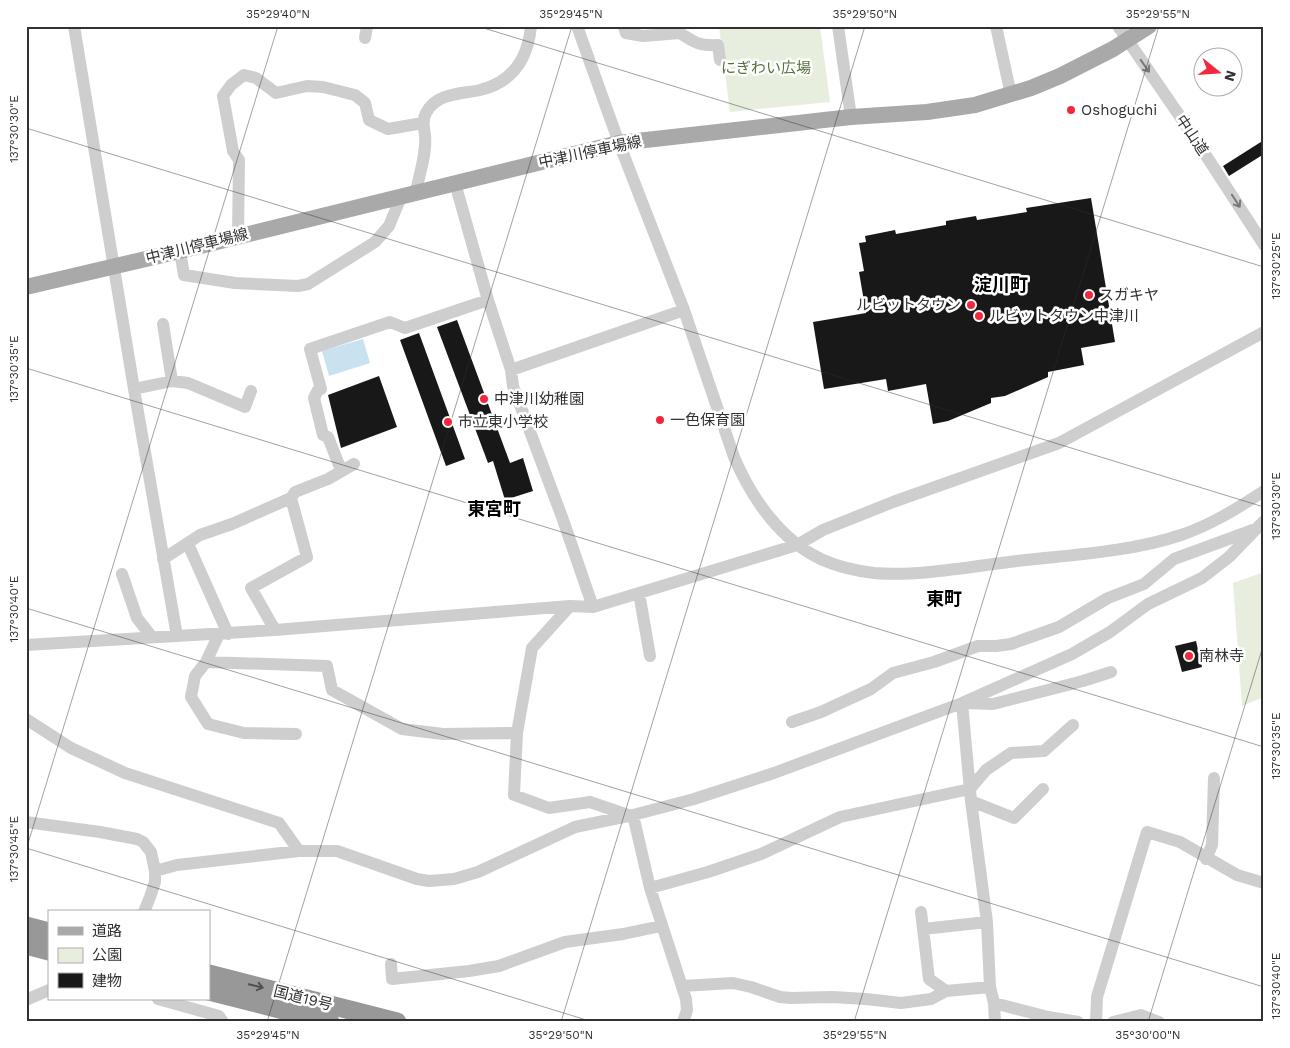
<svg xmlns="http://www.w3.org/2000/svg" width="1290" height="1048" font-family="'Work Sans','Noto Sans JP',sans-serif">
<style>
.green{fill:#e7eede}
.water{fill:#c9e2ef}
.building{fill:#181818}
.lines{fill:none;stroke-linecap:round;stroke-linejoin:round}
.minor{stroke:#cecece;stroke-width:12}
.major{stroke:#a9a9a9;stroke-width:16}
.highway{stroke:#989898;stroke-width:19}
.oneway{stroke:#787878}
.oneway2{stroke:#505050}
.ticks{fill:none;stroke:#313131;stroke-width:1;stroke-opacity:0.45}
.poi-dot{fill:#f3283e;stroke:#fff;stroke-width:2}
.labels{text-anchor:middle;dominant-baseline:central;stroke-width:5;stroke-linejoin:round;paint-order:stroke}
.park-label{font-size:15px;fill:#55713a;stroke:#fff}
.poi-label{font-size:15px;fill:#313131;stroke:#fff;text-anchor:start}
.street-label{font-size:15px;fill:#313131;stroke:#fff}
.quarter-label{font-size:18px;font-weight:bold;fill:#000;stroke:#fff}
.neatline{fill:none;stroke:#313131;stroke-width:2}
.ticks-label{font-size:12px;text-anchor:middle;fill:#313131}
</style>
<rect width="100%" height="100%" fill="#fff"/>
<path class="green" d="M719,26H820L830,102L730,112Z
M1264,572V697L1242,706L1233,583Z"/>
<path class="water" d="M363,339L370,363L329,376L322,351Z"/>
<path class="building" d="M1264,140V154L1229,176L1223,166Z
M1091,198L1115,342L1081,348L1084,365L1048,372V377L1005,396L991,398V403L948,421L933,424L926,384L888,391L886,379L824,389L813,322L866,313L859,272L864,271L859,243L866,242L865,236L895,230L896,234L946,225V221L976,216L977,220L1027,212L1026,208Z
M457,320L510,463L523,458L533,491L505,500L493,461L488,463L437,327Z
M419,333L465,459L446,466L400,340Z
M379,376L397,427L341,448L328,395Z
M1196,641L1202,667L1182,672L1175,646Z"/>
<g class="lines">
<path class="minor" d="M74,26L134,389L177,636
M577,26L619,143L684,310L734,457C752,499 781,541 823,560C839,567 857,571 874,573C917,577 974,566 1017,561C1069,555 1131,552 1181,535C1211,525 1238,508 1264,491
M679,26L680,33C695,43 700,46 718,45L720,60
M838,26L851,117
M996,26L1011,95
M1118,26L1192,134L1264,245
M624,27L626,33L643,36L680,33
M365,38L367,26
M455,183L488,300L511,370L513,386L562,517L593,607
M416,192C419,174 427,154 425,135C424,127 422,121 426,113C436,93 461,94 480,90C513,82 528,58 531,26
M238,236L239,160L233,151L223,96L231,85L244,75L256,78L276,93L307,86L323,87L355,95L365,103L369,120L388,129L423,123
M180,251L184,275L235,283L298,286L308,284L375,242L389,226L401,197
M163,324L172,381
M511,370L684,310
M134,389L172,381L188,383L245,407L251,391
M341,470L328,437L323,435L314,398L318,390L321,389L310,349L390,322L405,328L488,300
M188,544L228,634
M163,559L200,535L232,524L291,498L295,492L328,479L354,464
M122,574L137,618L152,637
M639,593L650,656
M570,606L532,648L517,733L514,795L549,808L590,802L628,815
M275,630L251,588L307,557L291,498
M219,634L206,662L327,666L332,690L402,729L443,734L517,733
M26,645L275,630L570,606L593,607L797,545L823,530L893,502L1059,443L1264,332
M206,662L195,676L191,697L208,724L244,733L296,734
M962,703L971,801L987,922L990,987L994,1003L995,1022
M964,703L993,704L1083,681L1111,672
M26,719L71,748L125,773L279,823L299,851
M792,722L821,712L871,689L893,673L934,662L978,646H996L1011,644L1059,627L1108,598L1144,584L1174,559L1253,530
M971,801L1014,818L1043,789
M633,815L650,888L686,999L687,1010L683,1022
M26,822L100,832L137,839L143,842L151,852L155,871V882L150,897L144,912
M1206,859L1212,845L1214,778
M155,871L177,865L299,851H337L417,879L429,881L454,879L478,872L575,827L633,815L694,799L774,773L962,703L1072,654L1110,632L1148,604L1202,578L1229,557L1264,521
M650,888L708,872L761,854L840,817L970,789L986,770L1011,753L1044,751L1073,725
M921,912L929,979L946,991
M923,929L987,922
M391,964L392,979L469,971L499,966L565,942L623,934L661,926
M682,986L733,983L751,987L780,997L791,998L832,997L866,999L901,1003L931,999L946,991L990,987
M158,999L219,1016L223,1022
M26,1000L49,990
M994,1003L1048,1017L1078,1022
M1096,1022L1097,997L1147,832L1180,842L1237,875L1264,883
M1113,1022L1141,1015L1159,1022"/>
<path class="major" d="M26,287L180,251L619,143L851,117L927,112L975,105L1031,88L1060,76L1113,49L1149,26"/>
<path class="highway" d="M26,926L49,932
M26,945L49,951
M209,974L397,1022
M209,991L330,1022"/>
</g>
<defs><path id="oneway-shaft" d="M-6 0H5M1.5-3L5.5 0L1.5 3" fill="none" stroke-width="1.6" stroke-linecap="round" stroke-linejoin="round" transform="scale(1.25)"/></defs>
<g class="oneway">
<use href="#oneway-shaft" transform="translate(1145 66) rotate(55)"/>
<use href="#oneway-shaft" transform="translate(1236 201) rotate(57)"/>
</g>
<use class="oneway2" href="#oneway-shaft" transform="translate(256 986) rotate(14)"/>
<path class="ticks" d="M477,26L1264,267M1263,26L1264,27M26,128L1264,507M26,368L1264,747M26,608L1264,987M26,848L593,1022M26,850L278,26M267,1022L572,26M561,1022L865,26M854,1022L1159,26M1148,1022L1264,643"/>
<g class="poi-dot">
<circle cx="1071" cy="110" r="5"/>
<circle cx="1089" cy="295" r="5"/>
<circle cx="971" cy="305" r="5"/>
<circle cx="979" cy="316" r="5"/>
<circle cx="484" cy="399" r="5"/>
<circle cx="660" cy="420" r="5"/>
<circle cx="448" cy="422" r="5"/>
<circle cx="1189" cy="656" r="5"/>
</g>
<g class="labels">
<g class="park-label">
<text x="766" y="68">にぎわい広場</text>
</g>
<g class="poi-label">
<text x="1081" y="110">Oshoguchi</text>
<text x="1099" y="295">スガキヤ</text>
<text x="961" y="305" text-anchor="end">ルビットタウン</text>
<text x="989" y="316">ルビットタウン中津川</text>
<text x="494" y="399">中津川幼稚園</text>
<text x="670" y="420">一色保育園</text>
<text x="458" y="422">市立東小学校</text>
<text x="1199" y="656">南林寺</text>
</g>
<g class="street-label">
<text transform="translate(1192 135) rotate(56)">中山道</text>
<text transform="translate(590 152) rotate(-12)">中津川停車場線</text>
<text transform="translate(197 246) rotate(-14)">中津川停車場線</text>
<text transform="translate(303 998) rotate(14)">国道19号</text>
</g>
<g class="quarter-label">
<text x="1001" y="284">淀川町</text>
<text x="494" y="508">東宮町</text>
<text x="944" y="598">東町</text>
</g>
</g>
<rect width="1290" height="1048" fill="none" stroke="#ffffff" stroke-width="55"/>
<rect x="48" y="910" width="162" height="90" fill="#ffffff" stroke="#adadad"/>
<rect x="58" y="927" width="25" height="8" fill="#a9a9a9" stroke="#adadad"/>
<text x="92" y="936" font-size="15" fill="#313131">道路</text>
<rect x="58" y="948" width="25" height="15" fill="#e7eede" stroke="#adadad"/>
<text x="92" y="960" font-size="15" fill="#313131">公園</text>
<rect x="58" y="973" width="25" height="15" fill="#181818" stroke="#adadad"/>
<text x="92" y="986" font-size="15" fill="#313131">建物</text>
<g transform="translate(1218 72) rotate(107)"><circle r="24" fill="#ffffff" stroke="#adadad"/>
<path d="M0-4L9 19L0 12L-9 19Z" fill="#f3283e"/>
<text y="-8" font-size="14" font-weight="bold" text-anchor="middle" fill="#313131">N</text>
</g>
<rect x="28" y="28" width="1234" height="992" class="neatline"/>
<g class="ticks-label">
<text x="278" y="18">35°29'40"N</text>
<text x="571" y="18">35°29'45"N</text>
<text x="865" y="18">35°29'50"N</text>
<text x="1158" y="18">35°29'55"N</text>
<text transform="translate(14 129) rotate(-90)" y="4">137°30'30"E</text>
<text transform="translate(1276 266) rotate(-90)" y="4">137°30'25"E</text>
<text transform="translate(14 369) rotate(-90)" y="4">137°30'35"E</text>
<text transform="translate(1276 506) rotate(-90)" y="4">137°30'30"E</text>
<text transform="translate(14 609) rotate(-90)" y="4">137°30'40"E</text>
<text transform="translate(1276 746) rotate(-90)" y="4">137°30'35"E</text>
<text transform="translate(14 849) rotate(-90)" y="4">137°30'45"E</text>
<text transform="translate(1276 986) rotate(-90)" y="4">137°30'40"E</text>
<text x="268" y="1039">35°29'45"N</text>
<text x="561" y="1039">35°29'50"N</text>
<text x="855" y="1039">35°29'55"N</text>
<text x="1148" y="1039">35°30'00"N</text>
</g>
</svg>
